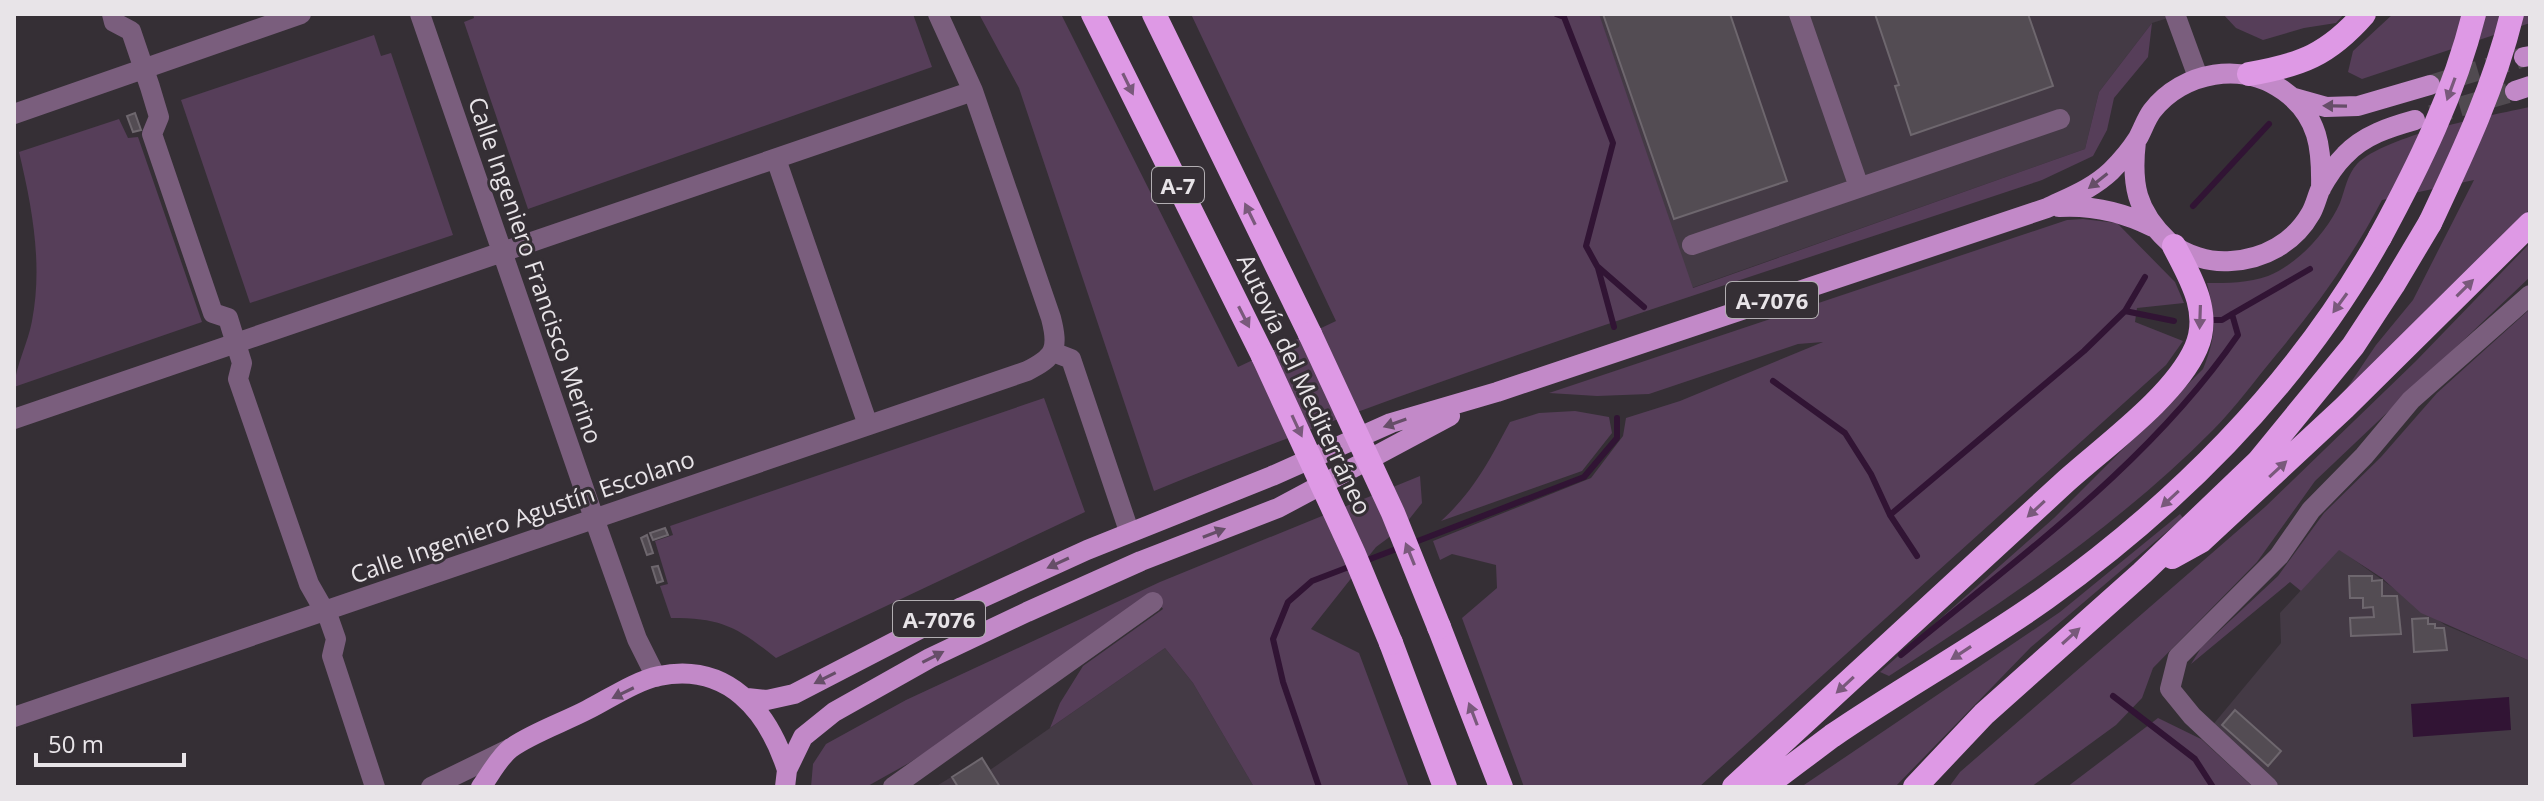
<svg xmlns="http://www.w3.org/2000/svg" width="2544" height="801" font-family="'Open Sans',sans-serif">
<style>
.built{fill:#443a45}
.green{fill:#563e59}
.water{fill:#311434}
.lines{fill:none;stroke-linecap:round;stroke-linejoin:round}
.stream{stroke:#311434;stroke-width:6}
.building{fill:#534c53;stroke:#6e676e;stroke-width:2}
.major-tunnel{stroke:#504a50;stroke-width:20;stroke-dasharray:20 10;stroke-linecap:butt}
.minor{stroke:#7a5e7d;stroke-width:20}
.major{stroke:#c289c8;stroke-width:20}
.highway{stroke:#de99e5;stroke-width:24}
.highway-bridge{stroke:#de99e5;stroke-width:24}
.oneway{fill:#79597b}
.oneway2{fill:#664e68}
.labels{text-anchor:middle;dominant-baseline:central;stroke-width:6;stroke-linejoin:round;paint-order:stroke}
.shield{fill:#352f35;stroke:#b2aeb2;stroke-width:2}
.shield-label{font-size:22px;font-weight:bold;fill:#e8e4e8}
.street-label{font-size:24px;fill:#e8e4e8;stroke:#352f35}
</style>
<rect width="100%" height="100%" fill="#352f35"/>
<path class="built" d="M1555,14H2181L2152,23L2099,92L2085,149L1652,302Z
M2339,549L2445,625L2530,661V787H2253L2201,739L2281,643L2280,613Z
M1165,648L1193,683L1254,787H935L982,758L990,770Z"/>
<path class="green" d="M473,14H913L932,67L528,209L464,22L474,18Z
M979,14H1061L1238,367L1336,321L1191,14H1599L1693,288L2085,149L2099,92L2152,23L2148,57L2114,98L2107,130L2093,156L2042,180C1745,280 1444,372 1154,491L1019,88Z
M2223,14H2344L2336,23L2304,28L2263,40L2236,28Z
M2393,14H2530V23L2362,79L2348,72L2353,51Z
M374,35L381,56L391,53L453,235L250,303L181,100Z
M2530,107V209L2337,403L2376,345L2413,300L2474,180L2382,200C2353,256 2316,307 2276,355C2255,380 2236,407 2213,430C2117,527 2003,602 1889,676L1880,672L2054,518L2203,369C2217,334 2216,319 2207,283C2227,283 2249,283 2268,276C2298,264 2327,232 2340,203C2345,190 2347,175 2357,164C2386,135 2488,116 2530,107Z
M119,119L128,138L138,137L202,322L14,387C16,365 28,343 32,321C43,264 32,207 19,152Z
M2083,219L2117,223L2175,282L2184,303L2137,308L2135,322L2183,341L2166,365L1699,787H1524L1462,618L1497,588L1496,565L1452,554L1440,560L1433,541L1591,478L1623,436L1626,418L1680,401L1823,342L1798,344L1649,394L1597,396L1549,393L2067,220Z
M2530,243V277L2315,481L2257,562L2153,668L2142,698L2116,725L2031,787H1949L1960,772L2265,507L2416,361Z
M2530,309V661L2421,613L2382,578L2339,550L2301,591L2290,582L2191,664L2201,648L2278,576L2324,513L2381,457L2437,393Z
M1044,398L1085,512L776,658C737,627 722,618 671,618L660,586L668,584L655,541L673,535L670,526Z
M1575,411L1609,417L1612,433L1582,471L1441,521C1474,491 1489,461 1510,422L1539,413Z
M1420,476L1422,503L1403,527L1376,547L1311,629L1359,653L1409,787H1254L1193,683L1165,648L1050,728L1060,703L1083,666L1163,609L1153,594L999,704L909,763L866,787H811L813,764L826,744L906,700L1160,582Z
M2180,514L2183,518L2031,647L1895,787H1801L2060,612Z
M2158,718L2201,739L2253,787H2067Z"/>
<path class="water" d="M2509,697L2511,730L2413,737L2411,704Z"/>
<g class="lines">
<path class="stream" d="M1556,14L1564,17L1613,143L1586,246L1597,266L1644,307
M2193,206L2269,124
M1598,268L1614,327
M2125,311L2174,321
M2214,320H2222L2232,314L2310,269
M1773,381L1845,433L1871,474L1890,515L1917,556
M1890,515L2084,351L2125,311L2145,277
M1410,544L1584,477L1617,438V418
M1365,561L1399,548
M1901,655C2020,556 2150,463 2238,335L2232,314
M2113,696L2195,759L2213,787
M1319,787L1283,682L1273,639L1288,602L1312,581L1354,565"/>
</g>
<path class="building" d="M1603,14H1730L1787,181L1674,219Z
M1875,14H2028L2053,86L1911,135L1895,86L1899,85Z
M135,113L141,130L133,132L127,116Z
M665,528L668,535L653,540L650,533Z
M647,535L653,553L647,555L641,538Z
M658,566L663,581L657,583L652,567Z
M2349,576H2372V581L2382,580V596H2397L2401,634L2351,636L2350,618L2374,617L2373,607L2363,608V598H2350Z
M2428,618V624H2435V628H2444L2447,650L2414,652L2412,619Z
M2235,710L2281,751L2268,766L2222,725Z
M982,758L1000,787H958L952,777Z"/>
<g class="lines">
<path class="major-tunnel" d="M2430,85L2524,57
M2431,115L2515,91"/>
<path class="minor" d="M112,14L114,22L131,31L150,87L159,117L152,134L213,313L228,318L242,363L238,379L309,584L329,619L336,639L332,656L375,787
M420,14L594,518L637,639L656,677
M1799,14L1859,187
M2175,14L2198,77
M14,114L301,14
M776,159L868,425
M1692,245L2060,119
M1053,352L1071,359L1129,531
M14,419L973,91
M14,717L1027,371C1055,357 1059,349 1051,318L973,91L938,14
M431,787L509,749
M893,787L1153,602
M2268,787L2192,716L2170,689L2178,657L2279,556L2311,510L2364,456L2411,400L2530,295"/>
<path class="major" d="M2524,57L2530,56
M2515,91L2530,86
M2294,98L2326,107L2358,106L2430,85
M2136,141C2131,184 2136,211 2168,241C2184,255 2210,263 2231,261C2264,259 2294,243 2311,213C2315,206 2317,197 2320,190C2326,179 2336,164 2345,155C2364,135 2390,127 2415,120
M2059,207C2093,205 2123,212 2153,227
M747,698L767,700L794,694L962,607L1087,550L1272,476L1391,423L1497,392L2047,208C2070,197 2092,189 2111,171C2120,162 2131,149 2138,138C2143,129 2146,119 2152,111C2183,71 2243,61 2284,91C2319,116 2322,149 2321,189
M481,787C490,775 499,757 511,748C532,733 564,722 587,710C609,699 635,681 659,676C728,662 768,711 787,770
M785,787L787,770L803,737L834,712L930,658L1027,612L1141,561L1278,508L1450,416"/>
<path class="highway" d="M1093,14L1263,356
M1154,14L1310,334
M2249,74C2301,65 2328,55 2364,14
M2172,557L2201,541L2344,408L2530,224
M1439,627L1501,787
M1391,643L1445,787
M1734,787C1844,685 1955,584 2065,482C2105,446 2175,396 2196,348C2212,312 2190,277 2174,246
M1764,787C1787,770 1809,753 1832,736C1902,688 1977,647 2046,598C2181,501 2299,382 2380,237
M1915,787L1984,714L2142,573L2258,462L2353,346L2393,285L2430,223"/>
<path class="highway-bridge" d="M2430,223C2462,155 2494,88 2512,14
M2380,237C2419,165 2454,94 2474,14
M1310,334L1393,513L1439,627
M1263,356L1354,554L1391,643"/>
</g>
<defs><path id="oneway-solid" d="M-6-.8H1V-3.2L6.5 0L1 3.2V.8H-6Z" transform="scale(2)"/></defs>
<g class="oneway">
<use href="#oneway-solid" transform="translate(1128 84) rotate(64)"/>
<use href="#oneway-solid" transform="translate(2451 89) rotate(110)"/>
<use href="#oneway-solid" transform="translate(1250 214) rotate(-116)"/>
<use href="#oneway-solid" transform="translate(2465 288) rotate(-45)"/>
<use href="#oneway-solid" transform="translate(2340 303) rotate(126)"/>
<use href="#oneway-solid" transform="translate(1244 317) rotate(63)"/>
<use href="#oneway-solid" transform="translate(2200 317) rotate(92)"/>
<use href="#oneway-solid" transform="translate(1297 426) rotate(65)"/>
<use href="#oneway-solid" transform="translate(2278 469) rotate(-43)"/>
<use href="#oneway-solid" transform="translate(2170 499) rotate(137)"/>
<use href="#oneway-solid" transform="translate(2036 509) rotate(137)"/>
<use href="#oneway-solid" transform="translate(1410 554) rotate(-112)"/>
<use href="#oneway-solid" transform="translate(2071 636) rotate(-42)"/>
<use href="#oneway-solid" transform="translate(1961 653) rotate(147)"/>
<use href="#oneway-solid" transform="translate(1845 685) rotate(137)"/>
<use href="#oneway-solid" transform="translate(1473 714) rotate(-111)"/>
</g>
<g class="oneway2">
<use href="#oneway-solid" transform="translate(2335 106) rotate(-179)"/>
<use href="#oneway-solid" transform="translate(2098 181) rotate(142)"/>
<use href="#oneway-solid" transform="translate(1395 423) rotate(161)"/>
<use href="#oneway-solid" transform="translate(1214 533) rotate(-21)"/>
<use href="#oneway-solid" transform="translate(1058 563) rotate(155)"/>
<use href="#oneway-solid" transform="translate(933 657) rotate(-27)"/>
<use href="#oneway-solid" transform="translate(825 678) rotate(153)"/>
<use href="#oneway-solid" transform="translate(623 693) rotate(154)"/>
</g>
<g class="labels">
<g class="shield">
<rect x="1152" y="167" width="52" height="36" rx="6"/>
<rect x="1726" y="282" width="92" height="36" rx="6"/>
<rect x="893" y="601" width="92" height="36" rx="6"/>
</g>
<g class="shield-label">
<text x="1178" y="185">A-7</text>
<text x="1772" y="300">A-7076</text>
<text x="939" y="619">A-7076</text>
</g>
<g class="street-label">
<text transform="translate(536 270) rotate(71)">Calle Ingeniero Francisco Merino</text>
<text transform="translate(1305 384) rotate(65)">Autovía del Mediterráneo</text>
<text transform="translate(522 516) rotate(-19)">Calle Ingeniero Agustín Escolano</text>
</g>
</g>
<rect width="2544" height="801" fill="none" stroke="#e8e4e8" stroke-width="32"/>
<path d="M36 753v12h148v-12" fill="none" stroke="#e8e4e8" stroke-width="4"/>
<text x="48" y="753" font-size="24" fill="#e8e4e8" stroke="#352f35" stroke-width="6" paint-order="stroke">50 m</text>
</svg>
